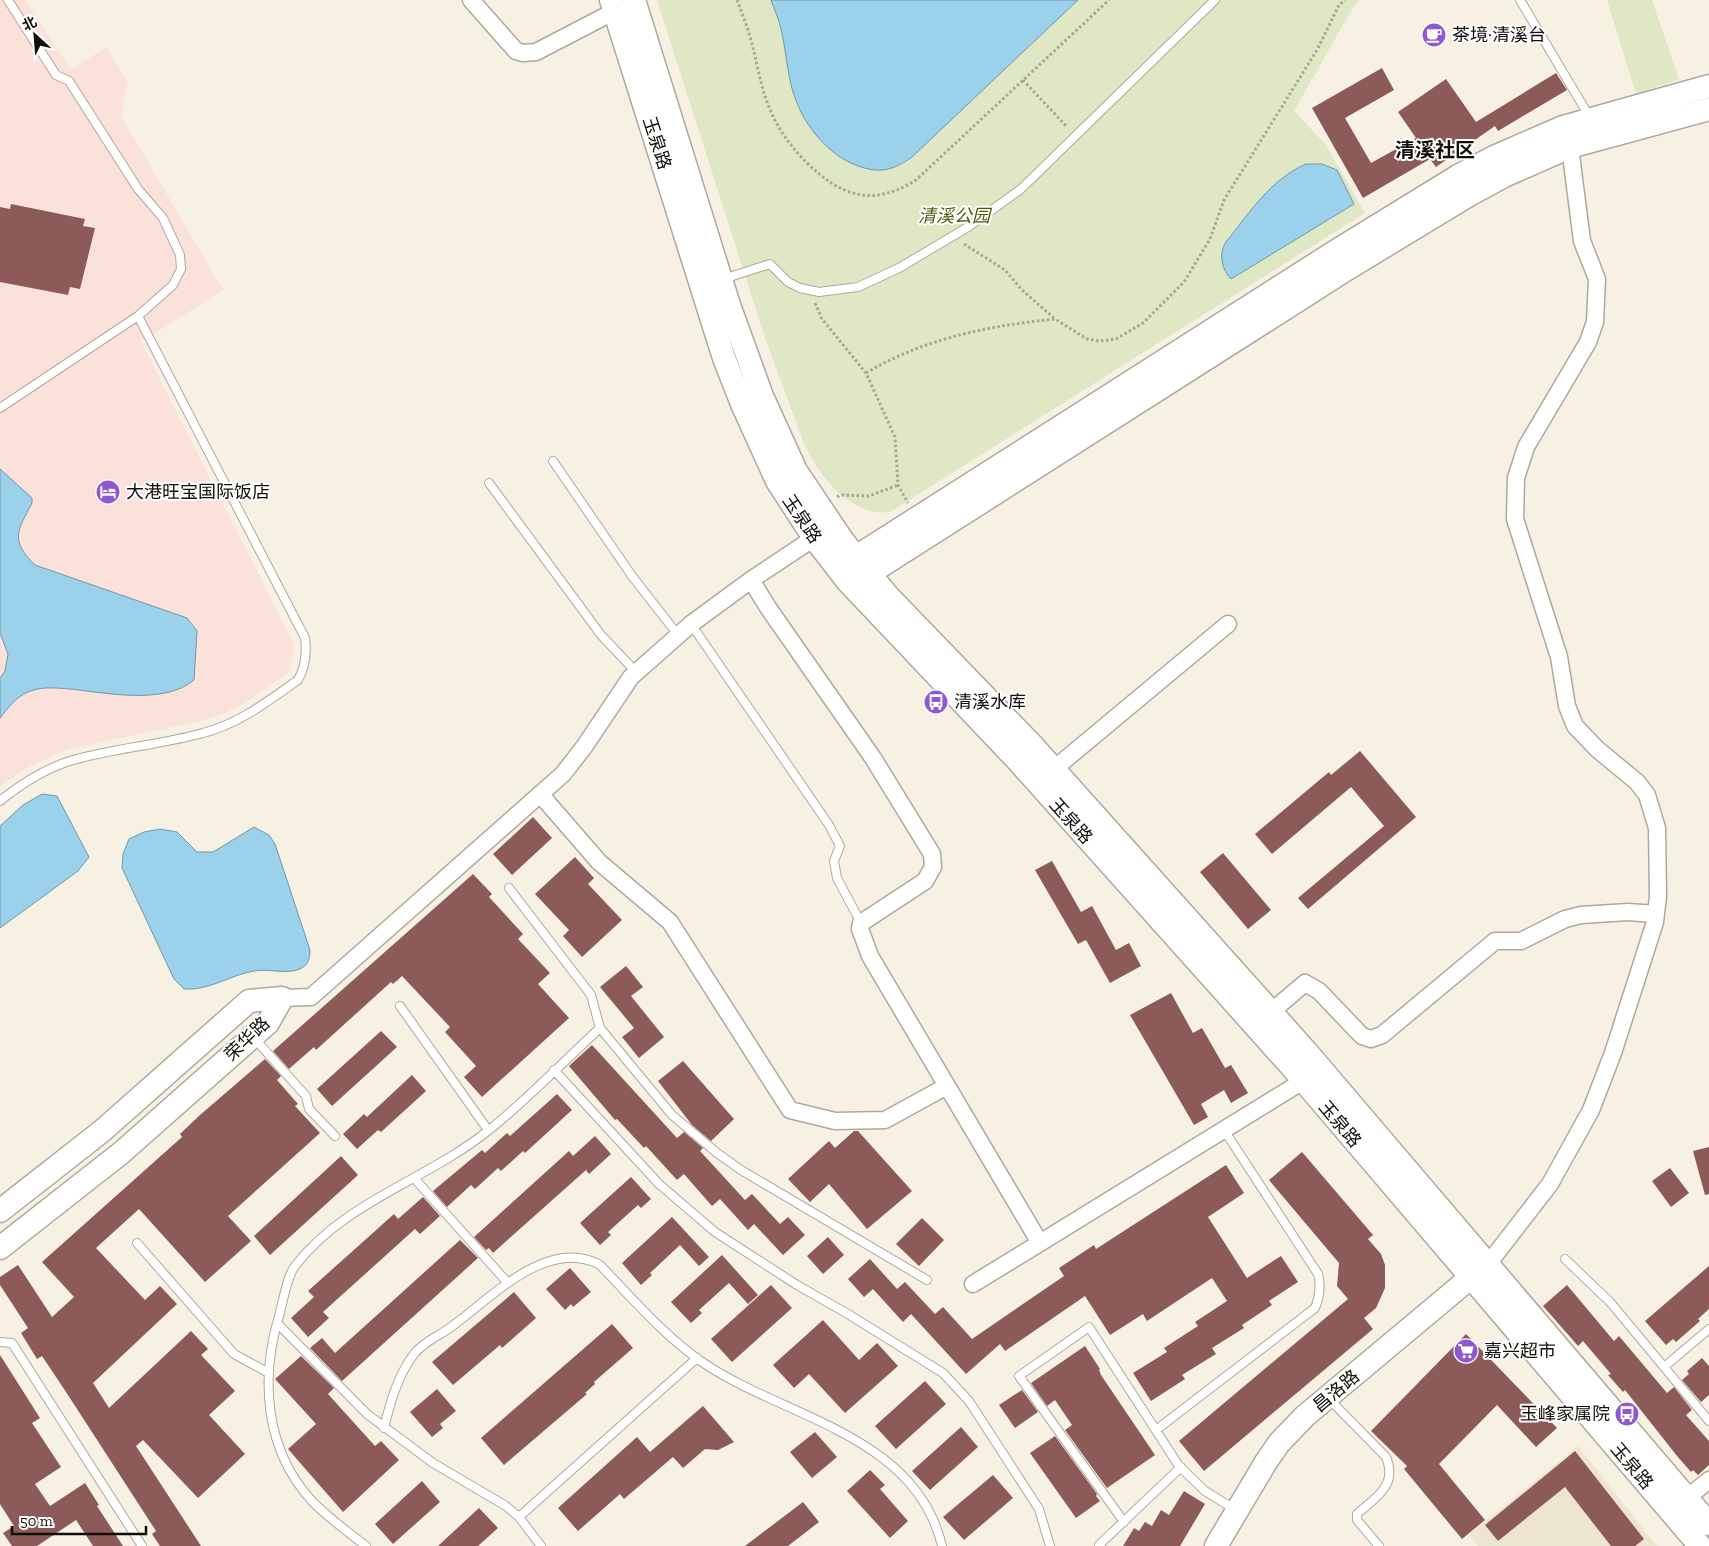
<svg xmlns="http://www.w3.org/2000/svg" width="1709" height="1546" font-family="'Zilla Slab','Noto Sans SC',serif">
<style>
.commercial{fill:#fae1da}
.built{fill:#eee5d0}
.green{fill:#dfe7c5}
.water{fill:#9bd1ea;stroke:#7297a7}
.building{fill:#8b5a59}
.lines{fill:none;stroke-linecap:round;stroke-linejoin:round}
.lane-casing{stroke:#aea99c;stroke-width:10}
.street-casing{stroke:#aea99c;stroke-width:19}
.secondary-casing{stroke:#aea99c;stroke-width:25}
.path{stroke:#a8a499;stroke-width:3;stroke-dasharray:2.5 2.5;stroke-linecap:butt}
.lane{stroke:#fff;stroke-width:8}
.street{stroke:#fff;stroke-width:16}
.secondary{stroke:#fff;stroke-width:22}
.labels{text-anchor:middle;dominant-baseline:central;stroke-width:4;stroke-linejoin:round;paint-order:stroke}
.poi-label{font-size:18px;fill:#110f0a;stroke:#fefefe;text-anchor:start}
.street-label{font-size:18px;fill:#110f0a;stroke:#fefefe}
.park-label{font-size:18px;font-style:italic;fill:#4e580d;stroke:#fefefe}
.quarter-label{font-size:20px;font-weight:bold;fill:#110f0a;stroke:#fefefe}
</style>
<rect width="100%" height="100%" fill="#f6f1e3"/>
<path class="commercial" d="M0,0H25L71,70L106,47L128,82L121,116L223,290L141,342L293,642L294,649L289,672L245,703L225,713L201,721L68,749L29,767L0,786Z"/>
<path class="built" d="M1578,1446L1657,1546H1478L1469,1535Z"/>
<path class="green" d="M657,0H1360L1352,9L1294,111L1326,145L1365,213L890,512C851,517 821,478 805,446L765,338Z
M1607,0H1652L1679,79L1636,94Z"/>
<path class="water" d="M771,0H1078L912,157C891,172 877,174 853,164C824,151 802,122 793,92C787,72 786,50 781,29C779,19 774,9 771,0Z
M1306,164H1322L1337,170L1354,204L1231,279C1222,270 1218,254 1226,242C1249,213 1271,179 1306,164Z
M0,469L32,498V503C18,530 9,540 35,565L187,618L197,631L194,680C164,705 107,693 70,689C56,688 42,686 28,692C16,697 8,708 0,718V678L5,671L8,654L0,633Z
M42,794L57,796L89,857L78,871L0,928V826L23,805Z
M254,827L269,835L275,844L310,950C310,959 308,965 300,969C285,975 269,968 254,971C230,975 209,991 184,989L174,979L122,868L123,854L129,839L144,832L160,829L177,832L197,852H213Z"/>
<path class="building" d="M1382,68L1394,90L1345,118L1371,163L1416,138L1398,112L1446,79L1476,122L1556,73L1567,90L1498,131L1495,126L1436,167L1430,159L1363,198L1312,108Z
M11,204L85,219L83,226L95,228L80,289L70,287L68,295L0,282V207L10,209Z
M1360,751L1416,817L1308,909L1298,898L1384,826L1351,787L1272,854L1255,834L1329,772L1331,775Z
M533,817L552,838L512,875L493,854Z
M1223,853L1271,910L1248,929L1200,872Z
M575,857L594,878L588,884L622,920L582,957L563,936L569,930L535,894Z
M1052,861L1081,912L1092,906L1116,950L1129,943L1141,966L1110,983L1086,940L1078,944L1035,870Z
M473,874L492,894L489,897L523,934L518,939L550,973L538,984L569,1018L482,1097L464,1077L476,1066L445,1032L450,1027L402,976L393,984L391,982L316,1050L314,1047L289,1069L273,1051Z
M626,966L643,987L631,996L664,1037L639,1058L622,1037L634,1028L600,987Z
M1171,993L1193,1033L1202,1028L1225,1068L1231,1065L1248,1093L1231,1103L1224,1090L1201,1104L1208,1117L1194,1125L1130,1015Z
M381,1031L397,1047L332,1106L317,1089Z
M592,1045L677,1138L684,1132L703,1148L700,1151L745,1200L752,1194L780,1224L788,1217L805,1235L783,1255L754,1224L748,1230L720,1199L712,1206L684,1174L677,1180L646,1146L644,1148L617,1119L615,1120L569,1066Z
M265,1059L281,1076L277,1080L298,1104L295,1106L320,1133L228,1216L251,1241L205,1282L139,1209L96,1248L145,1300L160,1286L177,1304L93,1383L109,1408L191,1331L208,1349L201,1355L235,1391L209,1415L245,1454L198,1498L143,1440L136,1446L201,1546H160L152,1534L156,1531L68,1395L42,1356L37,1359L21,1333L28,1328L0,1285V1277L18,1265L52,1317L74,1297L42,1262L182,1137L180,1134L200,1115Z
M683,1061L734,1119L711,1141L692,1125L658,1081Z
M412,1075L426,1091L381,1132L378,1130L357,1149L343,1134L364,1114L367,1117Z
M557,1094L572,1110L525,1153L523,1151L501,1171L498,1168L475,1189L471,1185L447,1207L433,1191L482,1150L485,1153L507,1133L510,1136Z
M854,1131H858L912,1191L867,1229L829,1184L810,1202L788,1179L829,1141L835,1148Z
M595,1136L611,1154L589,1174L586,1170L493,1253L489,1248L486,1250L474,1237L569,1151L573,1156Z
M1709,1147V1194L1705,1195L1693,1151Z
M1302,1152L1373,1235L1368,1239L1381,1254L1385,1265V1288L1376,1308L1364,1318L1373,1329L1204,1471L1179,1441L1348,1299L1337,1286L1339,1263L1269,1180Z
M341,1156L358,1175L270,1255L254,1236Z
M1226,1165L1244,1193L1208,1217L1247,1278L1281,1256L1298,1282L1269,1301L1272,1305L1242,1325L1244,1328L1212,1348L1216,1354L1182,1375L1185,1379L1151,1401L1133,1373L1167,1352L1164,1348L1198,1326L1195,1322L1227,1301L1212,1278L1147,1321L1143,1314L1110,1335L1085,1296L1005,1351L1000,1344L966,1374L911,1314L903,1322L873,1289L864,1297L848,1279L870,1259L897,1289L905,1282L935,1314L943,1307L972,1339L1064,1276L1059,1268L1094,1245L1096,1249Z
M1670,1168L1689,1193L1671,1207L1652,1181Z
M631,1177L651,1199L641,1208L638,1205L608,1232L611,1235L600,1245L580,1223Z
M423,1197L440,1216L420,1234L415,1229L323,1312L329,1318L308,1337L291,1318L314,1297L308,1291L394,1214L398,1219Z
M672,1217L709,1257L699,1266L680,1245L650,1273L652,1275L641,1285L622,1263Z
M922,1218L944,1240L919,1266L896,1244Z
M828,1237L844,1255L823,1274L807,1256Z
M460,1240L478,1258L342,1381L310,1348L322,1338L335,1353Z
M722,1255L758,1295L748,1304L729,1283L699,1310L702,1313L691,1323L671,1302Z
M1709,1266V1309L1698,1319L1700,1321L1676,1342L1673,1339L1666,1345L1645,1321Z
M570,1268L591,1292L573,1307L571,1304L565,1310L546,1289Z
M771,1285L792,1308L732,1362L711,1339Z
M1567,1285L1614,1341L1619,1336L1667,1393L1674,1387L1692,1410L1686,1415L1709,1441V1465L1698,1475L1693,1470L1691,1472L1677,1456L1625,1390L1623,1392L1608,1375L1611,1374L1583,1341L1578,1346L1543,1306Z
M514,1292L536,1318L502,1348L500,1345L453,1385L432,1362Z
M823,1320L859,1360L877,1343L898,1366L845,1413L809,1374L794,1388L773,1365Z
M612,1324L633,1348L594,1382L595,1384L585,1393L587,1394L504,1465L481,1438Z
M1466,1334L1557,1428L1536,1447L1497,1405L1439,1464L1485,1520L1462,1539L1404,1469L1407,1466L1371,1431Z
M1085,1346L1100,1369L1099,1370L1101,1375L1155,1455L1107,1488L1065,1430L1072,1425L1055,1400L1047,1406L1031,1383Z
M0,1355L40,1418L32,1423L61,1467L35,1484L50,1506L85,1483L99,1505L97,1506L123,1546H93L76,1520L37,1546H12L3,1533L14,1526L0,1504Z
M301,1356L334,1388L328,1394L375,1446L381,1441L399,1460L343,1512L288,1449L316,1424L275,1379Z
M1702,1358L1709,1366V1395L1701,1402L1682,1380L1689,1374L1687,1371Z
M925,1381L946,1404L896,1449L875,1426Z
M437,1389L456,1411L440,1424L443,1428L432,1437L410,1412Z
M1022,1390L1038,1412L1015,1428L999,1405Z
M703,1406L734,1442L718,1450L705,1449L683,1468L673,1457L624,1499L620,1494L578,1531L558,1508L637,1437L650,1452Z
M961,1427L978,1447L930,1490L912,1471Z
M815,1432L837,1457L812,1478L790,1452Z
M1055,1436L1097,1494L1096,1496L1100,1501L1076,1518L1030,1453Z
M1575,1451L1644,1539L1635,1546H1611L1565,1487L1498,1541L1485,1525Z
M870,1470L885,1485L880,1489L908,1521L890,1538L847,1491Z
M993,1475L1013,1498L964,1540L943,1517Z
M422,1481L440,1502L393,1544L375,1524Z
M1184,1491L1205,1504L1180,1546H1123L1134,1528L1139,1531L1145,1522L1152,1526L1161,1510L1169,1515Z
M803,1502L819,1522L788,1546H745Z
M479,1508L498,1528L478,1546H438Z"/>
<g class="lines">
<defs>
<path id="lane" d="M1520,0L1589,116
M723,279L770,264L788,282L800,288L819,292L858,287L899,268L968,227L1021,189L1215,0
M0,408L138,316L173,285L181,269L180,255L163,218L138,189L69,81L56,75L8,0
M553,461L632,576L678,635
M489,483L601,635L636,672
M691,624L829,825L840,846L834,861L837,878L861,923
M0,801C21,784 46,768 73,760C115,748 160,745 203,733C239,724 268,701 298,680C306,666 307,653 305,638L138,316
M509,888L591,995L600,1028L672,1115L717,1153L741,1170L927,1280
M400,1006L488,1130
M254,1038L306,1096L309,1109L335,1136
M554,1070L659,1184L715,1232L797,1285L848,1314L943,1373L969,1401L1039,1509L1050,1546
M414,1178L507,1282
M137,1243L234,1354L267,1372
M1565,1259L1610,1302L1709,1421
M277,1323L367,1414L433,1463L506,1506L519,1517L541,1546
M0,1342L12,1343L142,1546
M1664,1367L1709,1329
M1329,1399L1386,1457C1398,1486 1376,1497 1357,1514V1520L1379,1546
M384,1428C390,1403 398,1375 414,1354C423,1342 439,1336 451,1327C490,1299 548,1236 600,1265C633,1299 665,1337 705,1364C786,1418 916,1435 942,1546
M1156,1430L1315,1308C1320,1296 1321,1286 1318,1274L1224,1130
M519,1517L697,1358
M1124,1522L1019,1376L1089,1327L1179,1466L1205,1491L1236,1510
M1099,1545L1181,1467
M366,1546C348,1532 327,1517 311,1500C265,1449 260,1379 279,1316C283,1302 287,1276 295,1266C345,1201 427,1180 489,1130C528,1099 563,1062 600,1028"/>
<path id="street" d="M471,0L516,51L523,53L536,52L615,11
M751,580L769,609L873,758L932,854L933,867L925,881L861,923L860,929L870,956L1040,1243
M1054,769L1228,624
M540,794L599,862L670,922L790,1110L835,1121L885,1120L947,1086
M282,998L311,997L563,774L584,747L631,677L691,624L751,580L814,538
M1271,1012L1305,983L1319,991L1362,1036L1371,1039L1382,1035L1495,941H1521L1565,919L1581,915L1628,912L1656,914
M1488,1264L1550,1184L1591,1110L1613,1053L1655,922L1658,896L1657,828L1647,795L1637,782L1597,749L1575,726L1567,706L1559,657L1515,519L1516,478L1526,447L1588,342L1595,322L1597,279L1582,241L1570,147
M973,1284L1303,1081
M1687,1498L1709,1480"/>
<path id="secondary" d="M611,0L724,358L742,404L777,481L814,538L848,582L1018,761L1290,1065L1700,1546
M634,0L729,305L762,396L796,471L843,541L888,596L1033,746L1306,1051L1709,1524
M845,564L1336,251L1458,176L1494,157L1563,127L1709,86
M856,582L1347,269L1469,195L1504,176L1570,147L1709,109
M0,1211L102,1131L249,1001L282,998
M0,1248L121,1153L268,1023L282,998
M1216,1546L1266,1462L1279,1443L1305,1416L1482,1268"/>
</defs>
<use href="#lane" class="lane-casing"/>
<use href="#street" class="street-casing"/>
<use href="#secondary" class="secondary-casing"/>
<path class="path" d="M737,0C742,13 747,26 751,40C757,62 760,85 769,107C777,128 791,147 807,163C842,197 873,207 916,180L1109,0
M1023,80L1067,127
M964,244L1005,270L1022,290L1055,319
M815,303L822,319L866,373L895,437L898,485L908,503
M866,373C925,338 988,326 1055,319L1087,339L1099,341L1116,339L1143,323L1184,282L1210,239L1224,200L1317,50L1339,5L1345,0
M837,497L841,495L869,496L898,485"/>
<use href="#lane" class="lane"/>
<use href="#street" class="street"/>
<use href="#secondary" class="secondary"/>
</g>
<defs>
<symbol id="cafe-disc" viewBox="-11 -11 22 22"><circle r="9.5" fill="#8f58cf" stroke="#fefefe"/><path d="M-5.5-4.5H6V0H3Q3 3.5 0 3.5H-2.5Q-5.5 3.5-5.5 0ZM3-3.2v2h1.7v-2ZM-6 4.5H4V6H-6Z" fill="#fff"/></symbol>
<symbol id="hotel-disc" viewBox="-11 -11 22 22"><circle r="9.5" fill="#8f58cf" stroke="#fefefe"/><path d="M-6-4.5h1.5V1H6V5H4.5V3h-9V5H-6ZM-4 0a1.8 1.8 0 1 1 3.6 0ZM.5 0V-2.5h3Q6-2.5 6 0Z" fill="#fff"/></symbol>
<symbol id="bus-disc" viewBox="-11 -11 22 22"><circle r="9.5" fill="#8f58cf" stroke="#fefefe"/><path d="M-5-6H5V4H4V6H2V4H-2V6H-4V4H-5ZM-3.5-4V0h7V-4ZM-3.5 1.2v1.5H-2V1.2ZM2 1.2v1.5H3.5V1.2Z" fill="#fff"/></symbol>
<symbol id="supermarket-disc" viewBox="-11 -11 22 22"><circle r="9.5" fill="#8f58cf" stroke="#fefefe"/><path d="M-6-5.5h2.5l.6 2H6L4.5 2H-2.5L-4.4-4H-6ZM-1.5 3.2a1.3 1.3 0 1 0 .1 0ZM3 3.2a1.3 1.3 0 1 0 .1 0Z" fill="#fff"/></symbol>
</defs>
<g fill-rule="evenodd">
<use href="#cafe-disc" x="1420" y="21" width="28" height="28"/>
<use href="#hotel-disc" x="94" y="478" width="28" height="28"/>
<use href="#bus-disc" x="922" y="688" width="28" height="28"/>
<use href="#supermarket-disc" x="1452" y="1337" width="28" height="28"/>
<use href="#bus-disc" x="1613" y="1400" width="28" height="28"/>
</g>
<g class="labels">
<g class="poi-label">
<text x="1452" y="35">茶境·清溪台</text>
<text x="126" y="492">大港旺宝国际饭店</text>
<text x="954" y="702">清溪水库</text>
<text x="1484" y="1351">嘉兴超市</text>
<text x="1610" y="1414" text-anchor="end">玉峰家属院</text>
</g>
<g class="street-label">
<text transform="translate(657 143) rotate(72)">玉泉路</text>
<text transform="translate(802 519) rotate(56)">玉泉路</text>
<text transform="translate(1071 821) rotate(48)">玉泉路</text>
<text transform="translate(247 1039) rotate(-44)">荣华路</text>
<text transform="translate(1340 1124) rotate(50)">玉泉路</text>
<text transform="translate(1336 1391) rotate(-40)">昌洛路</text>
<text transform="translate(1632 1466) rotate(50)">玉泉路</text>
</g>
<g class="park-label">
<text x="954" y="216">清溪公园</text>
</g>
<g class="quarter-label">
<text x="1435" y="150">清溪社区</text>
</g>
</g>
<g transform="translate(35 35) rotate(334)" stroke="#fefefe" stroke-width="4" paint-order="stroke">
<path d="M0-4L9 19L0 12L-9 19Z" fill="#110f0a"/>
<text y="-8" font-size="14" font-weight="bold" text-anchor="middle" fill="#110f0a">北</text>
</g>
<path d="M12 1526v8h134v-8" fill="none" stroke="#110f0a" stroke-width="2.5"/>
<text x="20" y="1526" font-size="15" fill="#110f0a" stroke="#fefefe" stroke-width="4" paint-order="stroke">50 m</text>
</svg>
